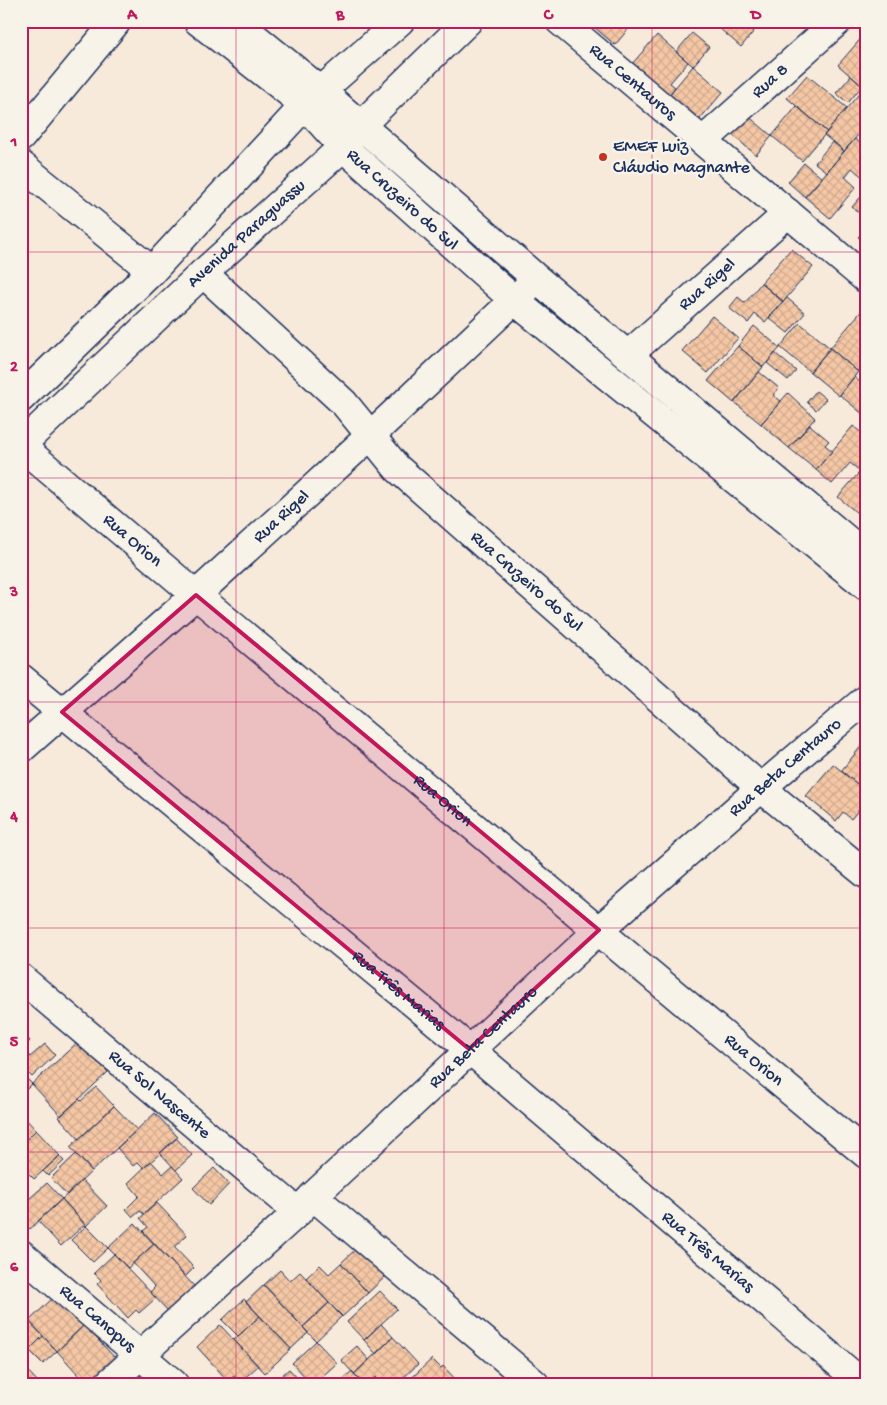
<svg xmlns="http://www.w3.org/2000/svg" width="887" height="1405" font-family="'Gochi Hand',sans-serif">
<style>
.building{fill:url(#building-cross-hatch);stroke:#1b2f5e}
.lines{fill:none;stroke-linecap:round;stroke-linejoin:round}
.minor-casing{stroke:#1b2f5e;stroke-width:31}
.major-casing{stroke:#1b2f5e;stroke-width:31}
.minor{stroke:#f7f3e8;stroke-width:28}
.major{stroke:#f7f3e8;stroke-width:28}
.marked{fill:#c2185b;fill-opacity:0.2;stroke:#c2185b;stroke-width:4;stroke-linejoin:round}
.grid{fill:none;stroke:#c2185b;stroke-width:1;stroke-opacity:0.55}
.poi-dot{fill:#c8321e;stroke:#f7f3e8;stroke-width:2}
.labels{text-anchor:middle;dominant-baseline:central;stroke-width:5;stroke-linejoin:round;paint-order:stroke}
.street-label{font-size:18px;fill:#1b2f5e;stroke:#f7f3e8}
.poi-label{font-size:18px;fill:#1b2f5e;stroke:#f7f3e8;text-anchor:start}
.neatline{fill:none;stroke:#c2185b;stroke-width:2}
.grid-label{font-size:16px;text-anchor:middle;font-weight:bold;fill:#c2185b}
</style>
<defs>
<pattern id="building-cross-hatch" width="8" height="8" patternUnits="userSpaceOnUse" patternTransform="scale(1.25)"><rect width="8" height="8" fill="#f5c7a4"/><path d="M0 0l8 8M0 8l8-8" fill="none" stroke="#d1ab90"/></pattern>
</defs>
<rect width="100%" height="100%" fill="#f7eada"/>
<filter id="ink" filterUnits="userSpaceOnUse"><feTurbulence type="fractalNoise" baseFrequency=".02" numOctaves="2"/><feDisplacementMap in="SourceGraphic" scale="10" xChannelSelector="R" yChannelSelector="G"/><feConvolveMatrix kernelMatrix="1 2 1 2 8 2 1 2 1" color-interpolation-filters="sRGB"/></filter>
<g filter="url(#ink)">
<path class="building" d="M587,21H635L615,45Z
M663,21H678L672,29Z
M711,21H762L741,47Z
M692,33L709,47L693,66L676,52Z
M657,35L688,62L670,83L675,87L669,95L632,64Z
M864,35L866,37V89L838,65Z
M693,66L723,92L699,120L669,95Z
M807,75L847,108L827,132L787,98Z
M851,76L862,86L848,103L836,93Z
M864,88L866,89V126L844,151L824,135Z
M797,106L827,132L802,161L772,136Z
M747,115L772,136L756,155L731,134Z
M855,139L866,148V180L852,168L845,177L856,187L830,218L805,197Z
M833,141L844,151L827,172L815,163Z
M804,163L822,178L805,197L788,182Z
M866,191V219L852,207Z
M866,229V243L858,237Z
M791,249L813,267L783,302L761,283Z
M761,283L783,301L765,322L755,314L748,323L729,308L738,297L745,303Z
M787,298L805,313L788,333L769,318Z
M864,308L866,310V361L857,371L830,348Z
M712,316L738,338L708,373L682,351Z
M800,323L830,348L810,372L780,347Z
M754,326L780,348L763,367L738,346Z
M738,346L763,367L734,403L708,381Z
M830,348L858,372L839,396L810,372Z
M775,353L796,371L788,380L767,363Z
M759,372L779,388L773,395L781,401L761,424L734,402Z
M854,377L866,387L865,416L840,395Z
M816,391L826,399L816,410L807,402Z
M788,393L815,418L789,448L761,424Z
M810,425L829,441L825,445L832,451L816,470L789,448Z
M853,426L863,434L866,431V465L860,471L850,463L832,484L816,470Z
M864,467L866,469V515L863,518L838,497Z
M863,744L866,746V791L841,771Z
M833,764L866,791V801L851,819L843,812L836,821L806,796Z
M21,1031L30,1041L21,1049Z
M79,1041L108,1072L61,1116L32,1084Z
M45,1044L55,1055L32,1077L21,1066V1051L23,1049L30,1057Z
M21,1073L32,1084L21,1095Z
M96,1087L114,1106L79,1139L59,1117L79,1099L81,1101Z
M114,1106L137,1130L92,1171L70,1147Z
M155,1113L178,1137L144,1168L138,1162L133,1166L117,1148Z
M21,1114L36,1130L21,1145Z
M36,1130L60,1156L34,1179L21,1166V1145Z
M176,1138L192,1155L176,1170L160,1153Z
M76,1154L92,1171L67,1195L51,1178Z
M59,1156L64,1161L48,1176L43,1171Z
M151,1161L163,1174L172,1166L183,1178L144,1214L140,1211L133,1217L126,1209L139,1196L128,1183Z
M214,1168L229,1184L209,1205L193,1188Z
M82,1180L107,1206L86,1226L62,1199Z
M47,1183L62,1199L30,1229L21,1220V1206Z
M62,1199L85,1224L61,1246L38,1221Z
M157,1203L187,1235L174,1247L194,1268L185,1277L143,1231L148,1227L140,1218Z
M135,1223L154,1244L128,1268L108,1248Z
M86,1226L108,1248L93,1262L71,1240Z
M154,1244L196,1288L169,1312L150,1292L155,1287L133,1263Z
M358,1247L385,1277L368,1293L341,1263Z
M114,1254L156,1298L139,1313L136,1310L128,1318L97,1284L101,1280L94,1273Z
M341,1263L368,1293L342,1317L306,1278L320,1265L329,1274Z
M280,1270L290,1281L300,1272L329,1303L303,1327L264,1285Z
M264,1285L308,1333L291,1349L246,1302Z
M380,1291L397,1309L364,1340L347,1322Z
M56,1295L84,1325L57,1351L29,1321Z
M244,1299L260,1316L238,1336L222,1320Z
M329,1303L342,1316L316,1341L303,1327Z
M21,1312L29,1320L21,1327Z
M260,1316L291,1349L265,1373L234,1340Z
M29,1321L43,1336L29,1350L21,1341V1327Z
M381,1324L393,1337L376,1354L364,1340Z
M84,1325L116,1359L90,1384H87L57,1351Z
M220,1325L258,1366L240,1382L234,1376L228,1381L197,1347Z
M43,1336L57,1351L43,1364L29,1350Z
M393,1337L418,1364L397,1384H383L376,1377L368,1384H364L354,1374Z
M316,1341L337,1363L314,1384H312L292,1363Z
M357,1346L369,1360L354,1374L341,1360Z
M432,1359L441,1368L443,1366L458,1382L457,1384H405Z
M21,1364L40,1384H21Z
M289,1369L303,1384H272Z
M352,1371L363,1384H338Z"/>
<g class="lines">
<defs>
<g id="minor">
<path id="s1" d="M198,21L305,105L343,147L515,301L866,586"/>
<path d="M235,21L320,90L536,278L866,556"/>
<path id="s2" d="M560,21L866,279"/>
<path d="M21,137L117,21"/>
<path id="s3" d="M703,141L838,21"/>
<path d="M21,165L152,271"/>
<path id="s4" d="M203,273L344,403L397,468L761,788L866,874"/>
<path id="s5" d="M628,355L788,213"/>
<path id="s6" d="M21,446L196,595L866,1154"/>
<path id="s7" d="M21,678L469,1049L863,1384"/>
<path id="s8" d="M21,749L196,595L371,435L526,289"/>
<path id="s9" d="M21,978L298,1212"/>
<path d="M313,1196L535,1384"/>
<path id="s10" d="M21,1254L174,1384"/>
<path id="s11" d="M108,1384L298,1212L313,1196L599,930L761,788L866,699"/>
</g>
<g id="major">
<path d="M21,398L152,271L305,105L400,21"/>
<path id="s12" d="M21,445L203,273L343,147L361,125L468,21"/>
</g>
</defs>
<use href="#minor" class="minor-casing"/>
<use href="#major" class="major-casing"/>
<use href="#minor" class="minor"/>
<use href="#major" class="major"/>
</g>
</g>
<path class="marked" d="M196,595L599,930L469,1049L62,712Z"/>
<path class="grid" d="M236,21V1384M444,21V1384M652,21V1384M21,252H866M21,478H866M21,702H866M21,928H866M21,1152H866"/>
<circle class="poi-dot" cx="603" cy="157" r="5"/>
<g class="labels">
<g class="street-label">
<text stroke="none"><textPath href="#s3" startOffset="90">Rua 8</textPath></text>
<text stroke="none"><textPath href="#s2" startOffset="95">Rua Centauros</textPath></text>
<text stroke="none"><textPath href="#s1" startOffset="272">Rua Cruzeiro do Sul</textPath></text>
<text stroke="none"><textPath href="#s12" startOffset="309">Avenida Paraguassu</textPath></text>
<text stroke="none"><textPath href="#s5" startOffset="106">Rua Rigel</textPath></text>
<text stroke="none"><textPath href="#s8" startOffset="349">Rua Rigel</textPath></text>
<text stroke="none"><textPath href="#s6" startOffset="146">Rua Orion</textPath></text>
<text stroke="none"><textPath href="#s4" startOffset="448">Rua Cruzeiro do Sul</textPath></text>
<text stroke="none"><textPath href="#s11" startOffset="916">Rua Beta Centauro</textPath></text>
<text stroke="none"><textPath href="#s6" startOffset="551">Rua Orion</textPath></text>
<text stroke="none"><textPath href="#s7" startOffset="490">Rua Três Marias</textPath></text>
<text stroke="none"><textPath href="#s11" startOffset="511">Rua Beta Centauro</textPath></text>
<text stroke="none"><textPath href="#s6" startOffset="956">Rua Orion</textPath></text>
<text stroke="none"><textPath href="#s9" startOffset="181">Rua Sol Nascente</textPath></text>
<text stroke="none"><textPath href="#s7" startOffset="895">Rua Três Marias</textPath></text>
<text stroke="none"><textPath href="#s10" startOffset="100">Rua Canopus</textPath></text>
</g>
<g class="poi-label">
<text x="613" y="147">EMEF Luiz<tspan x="613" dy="21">Cláudio Magnante</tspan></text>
</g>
</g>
<rect width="887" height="1405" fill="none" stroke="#f7f3e8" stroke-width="55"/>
<rect x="28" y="28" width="832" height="1350" class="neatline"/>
<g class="grid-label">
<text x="132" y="19">A</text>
<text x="340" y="19">B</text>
<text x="548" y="19">C</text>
<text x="756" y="19">D</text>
<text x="14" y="146">1</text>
<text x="14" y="371">2</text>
<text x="14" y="596">3</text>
<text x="14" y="821">4</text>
<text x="14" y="1046">5</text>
<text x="14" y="1271">6</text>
</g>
</svg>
